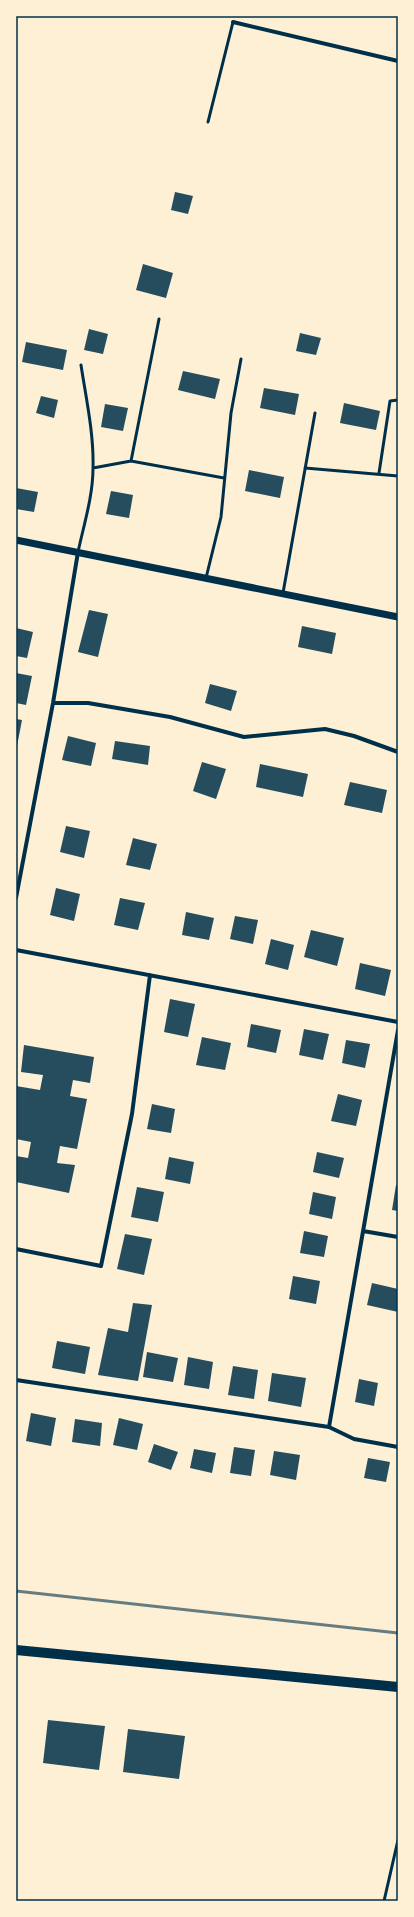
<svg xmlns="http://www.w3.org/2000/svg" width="414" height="1917" font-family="'IBM Plex Serif',serif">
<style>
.building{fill:#264d5e}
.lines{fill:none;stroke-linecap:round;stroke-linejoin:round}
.service{stroke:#003049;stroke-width:3}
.minor{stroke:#003049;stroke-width:4}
.tertiary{stroke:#003049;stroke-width:7}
.primary{stroke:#003049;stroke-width:10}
.rail{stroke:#657d81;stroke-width:3}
.neatline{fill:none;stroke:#003049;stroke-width:1.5}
</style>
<rect width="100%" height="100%" fill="#fdf0d5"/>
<path class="building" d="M175,192L193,196L188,214L171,210Z
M143,264L173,273L166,298L136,290Z
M89,329L108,334L103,354L84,350Z
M300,333L321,338L316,355L296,351Z
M26,342L67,350L63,370L22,362Z
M183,371L220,379L215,399L178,390Z
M264,388L299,394L295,415L260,408Z
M41,396L58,400L54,418L36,413Z
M344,403L380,411L376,430L340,423Z
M105,404L128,408L123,431L101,427Z
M249,470L284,477L280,498L245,491Z
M16,488L38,492L34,512L16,509Z
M111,491L133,495L129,518L106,514Z
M89,610L108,614L98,657L78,652Z
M302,626L336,633L332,654L298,647Z
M16,628L33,632L27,658L16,656Z
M16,673L32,676L26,705L16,703Z
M210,684L237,691L231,711L205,703Z
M16,719L22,720L17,746H16Z
M68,736L96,743L91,766L62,760Z
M115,741L150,746L148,765L112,759Z
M202,762L226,769L216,799L193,791Z
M260,764L308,774L303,797L256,787Z
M350,782L387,790L382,813L344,805Z
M66,826L90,831L84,858L60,852Z
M133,838L157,844L150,870L126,865Z
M56,888L80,894L74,921L50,915Z
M120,898L145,903L138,930L114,925Z
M186,912L214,918L209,940L182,935Z
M235,916L258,920L253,944L230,939Z
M311,930L344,938L337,966L304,957Z
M271,939L294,945L288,970L265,964Z
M360,963L391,970L385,996L355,989Z
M170,999L195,1004L188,1037L164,1032Z
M251,1024L281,1030L276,1053L247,1047Z
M304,1029L329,1034L323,1060L299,1055Z
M202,1037L231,1043L225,1070L196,1065Z
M346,1040L370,1044L365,1068L342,1063Z
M24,1045L94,1057L90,1083L73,1080L70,1096L87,1099L77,1149L60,1146L57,1163L75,1165L69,1193L16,1182V1156L28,1158L31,1142L16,1139V1086L40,1090L43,1075L21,1072Z
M338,1094L362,1100L356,1126L331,1121Z
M152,1104L175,1109L171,1133L147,1129Z
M317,1152L344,1158L339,1178L313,1172Z
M169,1157L194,1162L190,1184L165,1179Z
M396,1185H398V1211L392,1210Z
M137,1187L164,1192L158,1222L131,1217Z
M313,1192L336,1197L332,1219L309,1214Z
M304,1231L328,1236L324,1257L300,1253Z
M125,1234L152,1239L144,1275L117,1269Z
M293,1276L320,1281L316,1304L289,1299Z
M372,1283L398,1289V1312L367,1305Z
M133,1303L152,1305L138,1381L98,1375L108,1328L128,1332Z
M57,1341L90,1347L85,1374L52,1368Z
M147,1352L178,1358L173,1382L143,1377Z
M188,1357L213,1362L209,1389L184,1385Z
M233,1366L258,1370L254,1399L228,1395Z
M272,1373L306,1378L301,1407L268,1401Z
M359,1379L378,1383L374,1406L355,1402Z
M31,1413L56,1418L51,1446L26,1441Z
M119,1418L143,1424L137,1450L113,1445Z
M75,1419L102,1423L100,1446L72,1442Z
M154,1444L178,1452L171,1470L148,1462Z
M234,1447L255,1450L251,1476L230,1473Z
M194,1449L216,1453L212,1473L190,1468Z
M274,1451L300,1455L296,1480L270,1475Z
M368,1458L390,1462L386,1482L364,1478Z
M48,1720L105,1726L99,1770L43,1763Z
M128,1729L185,1736L179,1779L123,1772Z"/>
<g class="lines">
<path class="service" d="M208,122L233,22
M131,461L159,319
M93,468L131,461L224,478
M305,468L398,476
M379,473L390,401L398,400
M78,552C84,524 93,496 93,468C94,434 86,398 81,365
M206,578L221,517L231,413L241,359
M283,593L315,413
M384,1901L398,1840"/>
<path class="minor" d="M233,22L398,61
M53,703H88L170,717L244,737L325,729L354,736L398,752
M16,898L53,703L78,552
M16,950L398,1022
M363,1231L398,1237
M16,1249L101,1266L132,1114L150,975
M16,1380L329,1427L354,1439L398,1447
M329,1427L398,1030"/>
<path class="tertiary" d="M16,540L398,617"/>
<path class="primary" d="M16,1650L398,1687"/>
<path class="rail" d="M16,1591L398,1633"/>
</g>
<rect width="414" height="1917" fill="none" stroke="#fdf0d5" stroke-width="34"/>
<rect x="17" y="17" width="380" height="1883" class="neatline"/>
</svg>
